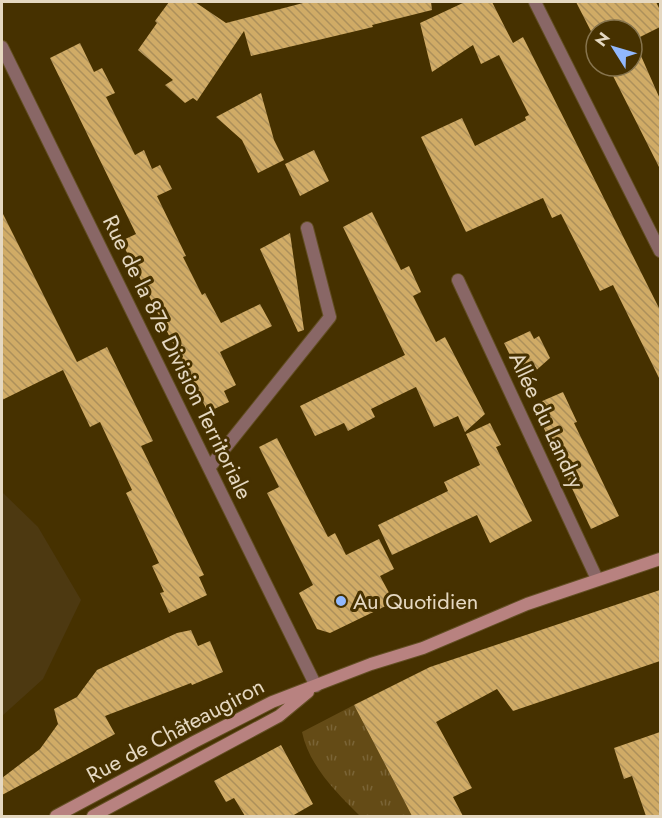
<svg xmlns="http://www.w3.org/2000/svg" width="662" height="818" font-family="Jost,sans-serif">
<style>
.built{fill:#4d3911}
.grass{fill:url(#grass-tufts)}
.building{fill:url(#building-back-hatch)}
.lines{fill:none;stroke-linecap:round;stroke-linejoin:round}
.street-casing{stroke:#634f23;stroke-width:14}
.secondary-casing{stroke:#634f23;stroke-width:14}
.street{stroke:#896766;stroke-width:12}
.secondary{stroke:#b88280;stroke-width:12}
.poi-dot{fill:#91b8fd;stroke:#463100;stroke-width:2}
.labels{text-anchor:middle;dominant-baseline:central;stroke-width:6;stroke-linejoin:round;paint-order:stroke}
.street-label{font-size:22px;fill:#e5d8c1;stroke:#463100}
.poi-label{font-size:22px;fill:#e5d8c1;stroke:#463100;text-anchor:start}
</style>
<defs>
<pattern id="grass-tufts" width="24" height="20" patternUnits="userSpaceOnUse" patternTransform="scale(1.5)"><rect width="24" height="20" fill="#644b16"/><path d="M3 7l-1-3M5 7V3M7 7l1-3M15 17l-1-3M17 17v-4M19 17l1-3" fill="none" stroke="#7a6436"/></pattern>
<pattern id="building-back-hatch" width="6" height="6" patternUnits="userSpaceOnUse" patternTransform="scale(1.5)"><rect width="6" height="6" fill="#d0ab66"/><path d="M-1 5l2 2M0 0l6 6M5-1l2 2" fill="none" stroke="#ad905b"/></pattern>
</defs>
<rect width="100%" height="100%" fill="#463100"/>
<path class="built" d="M2,492L38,527L81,600L43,679L2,716Z"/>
<path class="grass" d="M354,705L412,816H360C337,793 309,766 302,732Z"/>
<path class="building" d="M169,2H195L226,23L307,2H431L432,10L372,25L373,27L251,56L244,31L197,101L193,98L185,103L165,85L173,80L138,50L157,23L155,21Z
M465,2H492L513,43L523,37L660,310V380L613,285L600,291L561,214L552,218L543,198L466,232L421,137L462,118L475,146L526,120L525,117L529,115L499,55L481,64L473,45L432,72L420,23Z
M576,2H656L660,10V27L634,40L660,99V169L608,66H632V30H596V41Z
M80,43L94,72L102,68L115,93L106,97L135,155L144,150L152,169L160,165L172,189L157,196L186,256L183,257L202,295L205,293L221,323L260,304L272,326L220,352L236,385L224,391L229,402L208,412L121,241L136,234L50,58Z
M261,93L274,140L284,160L258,173L242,140L216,117Z
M314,150L329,181L300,196L285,164Z
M2,212L77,362L107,347L153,441L141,446L204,575L199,577L207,595L169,613L160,593L164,592L152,566L159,563L126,493L132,490L100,422L90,427L63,370L2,400Z
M372,212L401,270L409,266L421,292L413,296L436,342L445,337L485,414L465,432L458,416L434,427L416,387L371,409L375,417L348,431L344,423L315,436L300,406L405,355L343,227Z
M290,233L304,330L298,332L260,249Z
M530,331L534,339L539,336L550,358L523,382L504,343Z
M563,392L577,422L574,423L619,516L591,529L533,405Z
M490,423L501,445L496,447L532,521L490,543L477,515L392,555L378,525L448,491L444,482L480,465L466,434Z
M277,438L328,537L335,533L346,555L379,539L394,569L380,576L394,602L330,633L317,629L299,593L313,585L267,493L279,487L259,447Z
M660,590V661L513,711L497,689L436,722L472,788L453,797L463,816H412L354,705L430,667Z
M191,630L198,646L210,641L223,672L192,685L191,683L105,716L115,734L2,795V778L40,749L58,724L54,709L77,697L97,670L177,633Z
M660,732V816H646L632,776L624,779L614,748Z
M281,745L313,804L292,816H245L234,798L226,802L214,781Z"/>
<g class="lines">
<defs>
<path id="street" d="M535,2L660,251
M2,47L316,686
M458,280L597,579
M209,468L330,317L307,228"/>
<path id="secondary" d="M56,816L194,742L272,702L371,664L423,648L527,604L660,559
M93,816L279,716L308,692"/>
</defs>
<use href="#street" class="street-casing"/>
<use href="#secondary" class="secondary-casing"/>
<use href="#street" class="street"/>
<use href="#secondary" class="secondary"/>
</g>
<circle class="poi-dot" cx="341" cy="601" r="6"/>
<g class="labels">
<g class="street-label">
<text transform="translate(178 357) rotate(64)">Rue de la 87e Division Territoriale</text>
<text transform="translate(547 420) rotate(65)">Allée du Landry</text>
<text transform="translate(175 730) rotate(-28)">Rue de Châteaugiron</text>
</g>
<g class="poi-label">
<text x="353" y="601">Au Quotidien</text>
</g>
</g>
<rect width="662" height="818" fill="none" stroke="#e5d8c1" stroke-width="6"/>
<g transform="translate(614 48) rotate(307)"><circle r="28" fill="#463100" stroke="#86744d" stroke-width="1.5"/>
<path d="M0-4.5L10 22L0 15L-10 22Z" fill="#91b8fd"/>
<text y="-9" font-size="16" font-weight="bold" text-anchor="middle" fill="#e5d8c1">N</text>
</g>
</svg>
